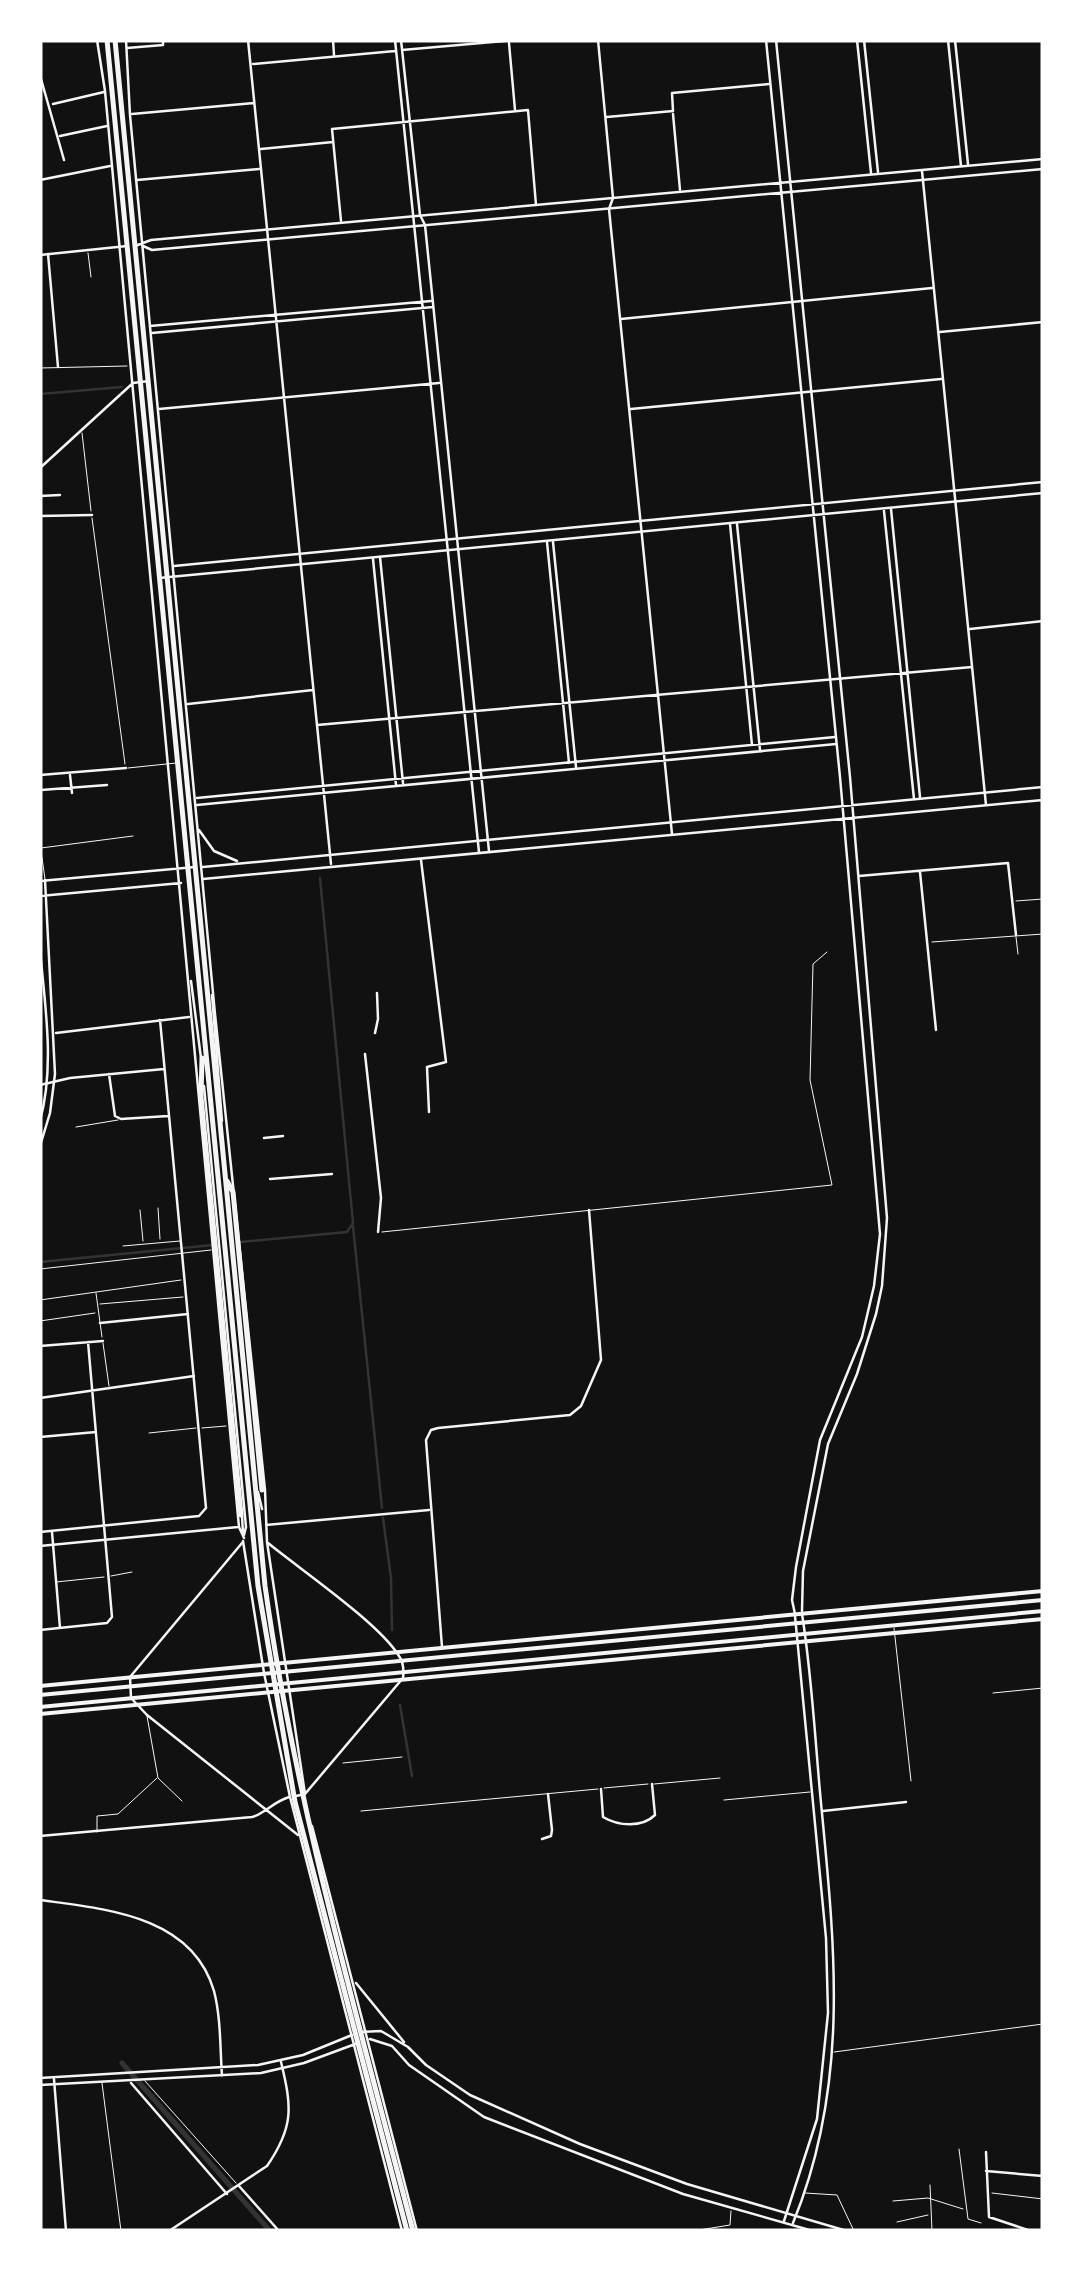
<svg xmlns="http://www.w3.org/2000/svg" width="1083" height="2271" font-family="Inter,sans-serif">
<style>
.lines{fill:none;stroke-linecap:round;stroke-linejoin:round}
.stream{stroke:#333;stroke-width:2.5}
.canal{stroke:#333;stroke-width:5}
.service{stroke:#f5f5f5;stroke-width:1}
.minor{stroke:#f5f5f5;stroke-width:2.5}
.tertiary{stroke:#f5f5f5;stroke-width:2.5}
.primary{stroke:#f5f5f5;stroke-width:4}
.trunk{stroke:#f5f5f5;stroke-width:5}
</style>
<rect width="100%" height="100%" fill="#111"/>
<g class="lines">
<path class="stream" d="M40,394L122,387
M353,1226L382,1508
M241,1242L347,1232L353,1223L320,878
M40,1262L213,1245
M383,1518L391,1578L392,1630
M400,1705L412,1776"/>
<path class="canal" d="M122,2063L270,2231"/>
<path class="service" d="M88,253L91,277
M40,368L127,366
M82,433L91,511
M92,518L125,764
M128,768L176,763
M41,848L133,836
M41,851L45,879
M1016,901L1043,899
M1016,937L1018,954
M932,942L1043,934
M76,1127L118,1120
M158,1208L160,1239
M140,1210L143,1241
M382,1232L832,1185L810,1080L813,964L827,952
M123,1246L180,1241
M40,1269L211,1250
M96,1293L102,1337
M40,1300L181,1280
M100,1304L183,1297
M40,1321L95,1313
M103,1343L109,1386
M202,1428L226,1426
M149,1433L196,1428
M111,1576L132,1572
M56,1582L104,1577
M894,1628L911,1781
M993,1693L1043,1688
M147,1716L158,1778L182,1801
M343,1763L402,1757
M654,1784L720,1778
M604,1788L648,1784
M724,1800L810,1792
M361,1811L598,1789
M97,1832V1816L118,1814L157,1778
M834,2052L1043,2024
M145,2081L236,2183
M102,2083L121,2231
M959,2149L968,2219L981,2223
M930,2185L932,2231
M805,2193L837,2195L854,2231
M992,2193L1043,2199
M893,2201L928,2198L963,2209
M897,2222L928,2215
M693,2231L730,2225L731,2211"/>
<path class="minor" d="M248,40L331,864
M333,40L334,55
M395,40L479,852
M401,40L420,215L425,225L489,851
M598,40L613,198L609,209L672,834
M857,40L871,173
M864,40L878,172
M948,40L961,166
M955,40L968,164
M509,43L515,110
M127,48L163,45V40
M402,50L515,40
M253,64L395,51
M41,79L64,160
M53,104L104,92
M132,114L254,103
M673,114L680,190
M607,117L673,111L672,93L769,84
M60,136L107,126
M261,149L333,142
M922,171L986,805
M40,180L110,166
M137,180L259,169
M341,221L332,129L528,110L536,205
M48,254L58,367
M621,319L932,288
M150,326L431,301
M940,332L1043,322
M152,333L433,307
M159,409L439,383
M631,409L941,379
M40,496L60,495
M891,509L920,797
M884,511L914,799
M40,516L92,515
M730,524L752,745
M737,524L760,750
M547,542L569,763
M553,542L576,767
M380,557L403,783
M373,559L396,785
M970,629L1043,621
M188,704L313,690
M317,725L972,667
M40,775L126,768
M70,775L72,793
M41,790L107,785
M197,798L835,737
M197,805L836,744
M421,860L446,1062L427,1067L429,1112
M920,872L936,1030
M859,876L1008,863L1016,935
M56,1033L189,1017
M375,1033L378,1019L377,993
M365,1054L381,1198L378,1232
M109,1074L115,1116L121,1119L168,1116
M40,1085L70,1078L164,1069
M264,1138L283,1136
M270,1179L332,1174
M100,1323L188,1314
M40,1346L103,1341
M40,1398L194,1376
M40,1437L96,1432
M40,1532L199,1516L206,1508L160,1020
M52,1532L60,1628
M242,1543L130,1677L131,1698L147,1715L298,1835
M268,1543C301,1570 379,1623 399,1656C404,1663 404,1670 403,1678L305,1794L296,1796
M40,1630L107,1623L112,1617L88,1342
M442,1647L426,1440L431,1430L438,1428L570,1415L581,1406L601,1360L589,1210
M601,1789L603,1817C618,1826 642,1828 655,1815L652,1784
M823,1811L906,1802
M40,1836L252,1817C264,1814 273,1802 289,1797
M542,1839L551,1836L552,1830L548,1794
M54,2079L66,2231
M986,2152L989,2217L1031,2231
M986,2171L1043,2176
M784,2221L817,2119L828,2013L826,1938L795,1616
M793,2223C850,2084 835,1948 821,1803C815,1740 812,1676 802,1614
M169,2231L267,2166C294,2127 292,2107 281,2062"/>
<path class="tertiary" d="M97,40L105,91L239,1527L244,1538
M126,40L130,115L215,1014L265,1490L267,1542L305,1794
M766,40L840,777L880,1234L874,1286L862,1337L820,1440L796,1567L792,1600L795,1614
M776,40L850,777L887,1218L882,1286L876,1314L857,1374L828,1444L803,1571L802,1611
M135,246L151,240L1043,159
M143,246L152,250L1043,169
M40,255L127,246
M40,468L133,383L149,381
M174,566L1043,482
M159,578L1043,493
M199,830L214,851L237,861
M203,867L1043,787
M203,879L1043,800
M40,881L195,867
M40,896L181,883
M40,950C45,1006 55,1066 40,1121
M191,981L201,1058
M212,995L222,1121
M204,1086L246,1527L244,1535
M40,1146L50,1113L55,1074L45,880
M258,1492L262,1509
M242,1516L243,1533
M266,1525L429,1510
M243,1541L264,1673L290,1797L402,2231
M40,1546L238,1527
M312,1826L417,2231
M40,1900C105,1909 192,1915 214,1991C221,2018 220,2048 222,2076
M356,1983L404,2042
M360,2032L381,2031L408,2047L426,2065L470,2095L580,2144L687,2184L847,2231
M370,2039L392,2046L409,2065L484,2117L683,2194L813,2231
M40,2078L258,2065L303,2055L352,2035
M131,2083L227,2194
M40,2085L261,2073L304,2063L358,2043
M239,2186L279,2231"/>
<path class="primary" d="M40,1686L1043,1591
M40,1695L1043,1600
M40,1707L1043,1611
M40,1714L1043,1619"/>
<path class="trunk" d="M107,40L258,1586L295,1802L407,2231
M115,40L265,1586C296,1806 357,2016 413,2231
M202,1058L201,1097L241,1515
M227,1181L233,1192L262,1490"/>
</g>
<rect width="1083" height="2271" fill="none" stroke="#ffffff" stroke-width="85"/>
</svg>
